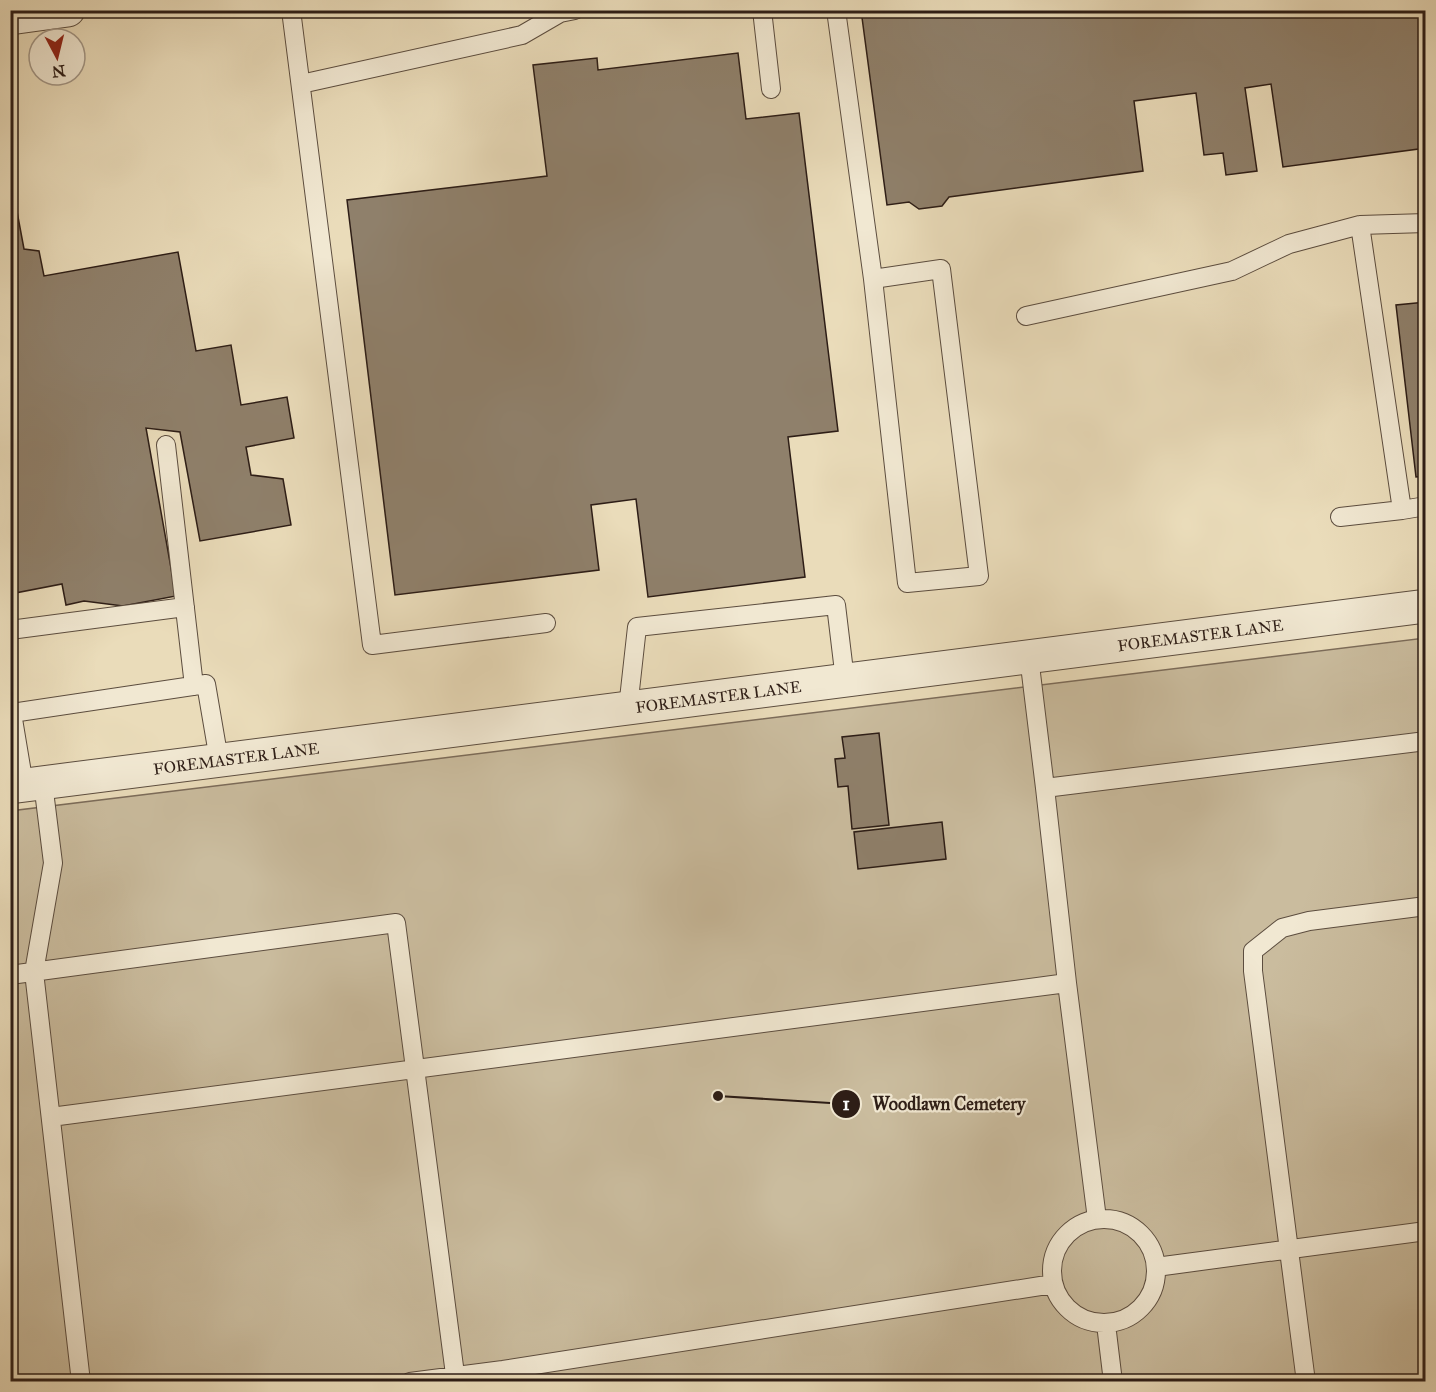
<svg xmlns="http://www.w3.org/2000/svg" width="1436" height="1392" font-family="'IM FELL Great Primer',serif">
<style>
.green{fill:#cabc9e;stroke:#7c6c5a;stroke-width:1.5}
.building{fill:#8f806b;stroke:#2d1d16;stroke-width:1.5}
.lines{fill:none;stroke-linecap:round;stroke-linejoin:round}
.service-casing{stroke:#5c4d3f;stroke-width:20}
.minor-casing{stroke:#5c4d3f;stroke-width:35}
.tertiary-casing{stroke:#5c4d3f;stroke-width:35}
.service{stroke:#f1e8d2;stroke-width:18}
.minor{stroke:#f1e8d2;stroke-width:33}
.tertiary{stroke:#f1e8d2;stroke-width:33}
.labels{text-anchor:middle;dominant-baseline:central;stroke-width:4.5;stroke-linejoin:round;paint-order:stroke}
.street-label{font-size:16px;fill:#2d1d16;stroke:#f1e8d2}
.leader{fill:none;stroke:#2d1d16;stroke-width:2}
.callout-dot{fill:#2d1d16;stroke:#f1e8d2;stroke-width:2}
.mark-label{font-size:18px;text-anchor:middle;font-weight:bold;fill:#fff}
.callout-label{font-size:18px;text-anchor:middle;font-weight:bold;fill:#2d1d16;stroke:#f1e8d2;stroke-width:4.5;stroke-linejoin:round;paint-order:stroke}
</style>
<rect width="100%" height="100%" fill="#eadcba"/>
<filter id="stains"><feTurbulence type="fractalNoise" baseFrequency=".00333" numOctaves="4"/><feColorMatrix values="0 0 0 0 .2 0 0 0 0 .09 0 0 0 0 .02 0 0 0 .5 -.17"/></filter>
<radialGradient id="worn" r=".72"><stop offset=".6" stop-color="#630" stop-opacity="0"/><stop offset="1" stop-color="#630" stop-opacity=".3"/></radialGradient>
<path class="green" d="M1425,638V1381H11L10,811Z"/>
<path class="building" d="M861,10H1426V148L1283,167L1271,84L1245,88L1257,171L1226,175L1223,153L1204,155L1196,93L1134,101L1143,171L949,197L942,206L919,209L909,202L887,205Z
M738,53L746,119L799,113L838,431L788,437L805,577L648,597L636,499L591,505L599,570L395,595L347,200L547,176L533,65L597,58L598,70Z
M10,174L24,249L39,251L44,276L178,252L196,351L231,345L241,405L287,397L294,438L246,447L251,475L283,479L291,525L200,541L180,432L146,428L176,596L123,606L84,601L66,605L62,584L15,593L10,569Z
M1426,302V476L1416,477L1396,305Z
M879,733L889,825L852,829L848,786L838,787L835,759L845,758L842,737Z
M942,822L946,859L858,869L854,832Z"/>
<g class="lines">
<defs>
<path id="service" d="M291,10L372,645L546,623
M762,10L771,89
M836,10L873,279L907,583L979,576L941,269L873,279
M301,84L522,35L560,13L575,10
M1426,223L1360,225L1402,510L1426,506
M1026,316L1232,271L1289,244L1360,225
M166,445L194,686
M1340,517L1402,510
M10,630L185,607
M1029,657L1045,788
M628,708L637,627L836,605L845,680
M43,783L53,863L34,972L81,1382
M24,785L12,713L206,684L219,760
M10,975L396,923L456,1382
M51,1117L1067,983
M1097,1219L1067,983L1045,788L1426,741
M1052 1271a52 52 0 1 1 104 0a52 52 0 1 1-104 0Z
M1156,1267L1426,1231
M1106,1324L1113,1382
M410,1382L503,1370L1053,1284
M1306,1382L1253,971V951L1282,928L1309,921L1426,906"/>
<g id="minor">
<path id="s1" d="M10,787L1426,606"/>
</g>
<path id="tertiary" d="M10,18L68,10"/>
</defs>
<use href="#service" class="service-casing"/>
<use href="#minor" class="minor-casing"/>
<use href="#tertiary" class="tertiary-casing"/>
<use href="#service" class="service"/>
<use href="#minor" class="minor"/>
<use href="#tertiary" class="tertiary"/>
</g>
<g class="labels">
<g class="street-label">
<text stroke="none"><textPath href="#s1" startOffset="1200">FOREMASTER LANE</textPath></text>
<text stroke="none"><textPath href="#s1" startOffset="714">FOREMASTER LANE</textPath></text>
<text stroke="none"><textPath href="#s1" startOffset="228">FOREMASTER LANE</textPath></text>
</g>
</g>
<path class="leader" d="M718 1096L846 1104"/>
<g class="callout-dot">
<circle cx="718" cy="1096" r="6"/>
<circle cx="846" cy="1104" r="15"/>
</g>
<g class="mark-label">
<text x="846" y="1110">1</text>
</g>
<g class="callout-label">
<text x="949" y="1110">Woodlawn Cemetery</text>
</g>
<rect width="1436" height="1392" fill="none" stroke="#eadcba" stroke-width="36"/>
<rect x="12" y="12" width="1412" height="1368" fill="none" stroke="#2d1d16" stroke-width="3"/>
<rect x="18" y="18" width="1400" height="1356" fill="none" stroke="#2d1d16" stroke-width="1.5"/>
<g transform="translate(57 57) rotate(173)"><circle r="28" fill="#f1e8d2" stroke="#a39787" stroke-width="1.5"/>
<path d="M0-4.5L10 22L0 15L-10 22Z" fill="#8f2418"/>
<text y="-9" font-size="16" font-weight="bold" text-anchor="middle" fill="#2d1d16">N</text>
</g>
<rect width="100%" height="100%" filter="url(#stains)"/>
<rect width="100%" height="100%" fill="url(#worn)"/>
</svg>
